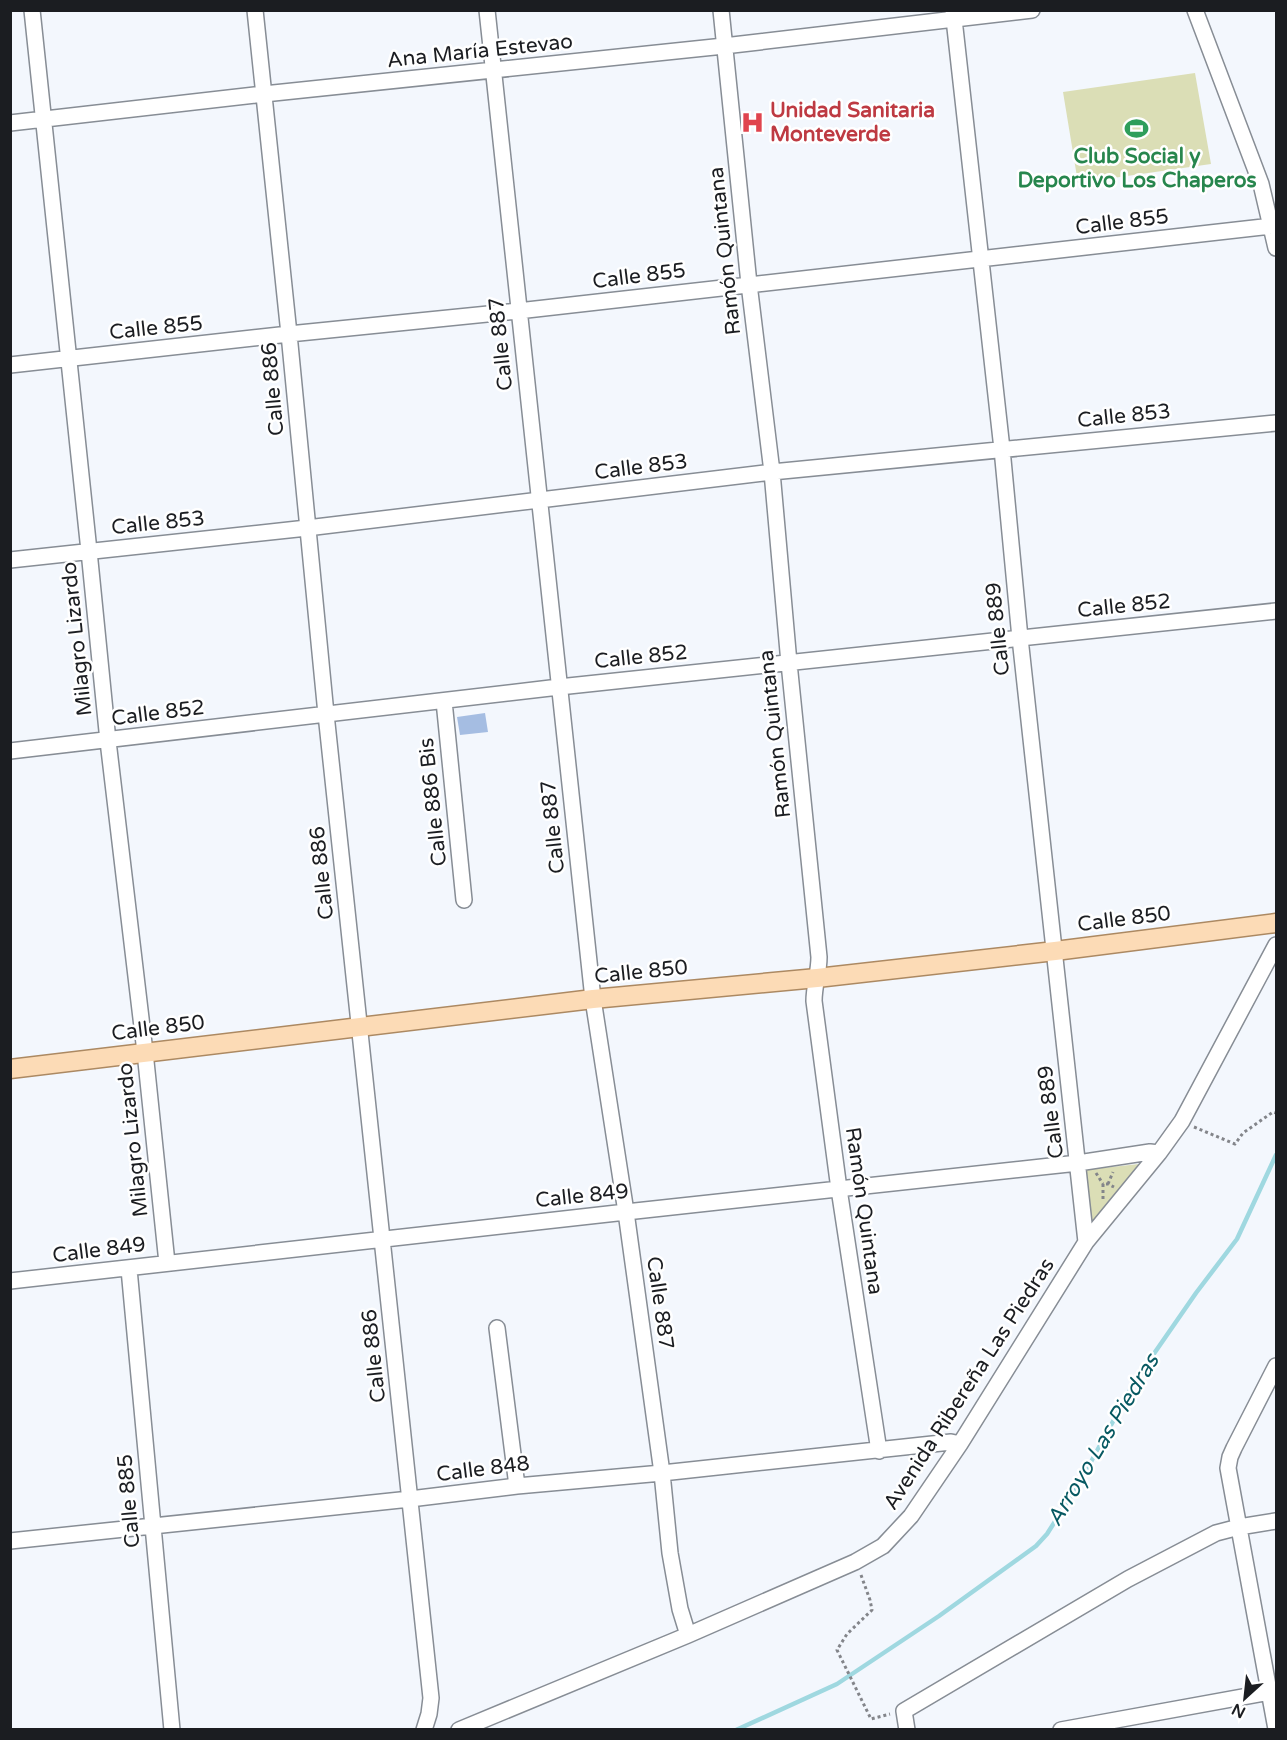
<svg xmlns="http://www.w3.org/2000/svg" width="1287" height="1740" font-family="'Varela Round',sans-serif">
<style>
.green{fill:#dbdeb6}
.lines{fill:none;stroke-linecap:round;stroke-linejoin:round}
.stream{stroke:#9fd8e0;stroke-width:4.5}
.building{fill:#a5bde2}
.minor-casing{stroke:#878d95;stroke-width:18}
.major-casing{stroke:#ac8962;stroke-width:21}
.path{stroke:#83858a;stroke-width:3;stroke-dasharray:3 3;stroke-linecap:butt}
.minor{stroke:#fff;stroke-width:15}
.major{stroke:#fcdbb6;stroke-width:18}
.labels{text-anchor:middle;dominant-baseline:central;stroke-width:5;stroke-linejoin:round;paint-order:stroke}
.street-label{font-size:21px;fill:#1b1d21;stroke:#fff}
.health-label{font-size:21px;font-weight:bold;fill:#be3a42;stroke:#fff;text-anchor:start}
.leisure-label{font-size:21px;font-weight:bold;fill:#27864d;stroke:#fff}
.water-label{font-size:22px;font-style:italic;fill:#075962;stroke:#fff}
</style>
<rect width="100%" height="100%" fill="#f3f7fd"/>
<path class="green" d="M1195,73L1211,164L1078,183L1063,92Z
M1139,1164L1141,1167L1090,1228L1084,1170Z"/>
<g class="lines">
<path class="stream" d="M736,1730L837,1684L939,1616L1036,1546L1047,1534L1080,1482L1135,1381L1196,1293L1237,1239L1276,1155"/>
</g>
<path class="building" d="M485,713L488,732L460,735L457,717Z"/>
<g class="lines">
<defs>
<path id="minor" d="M32,10L89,551L108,741L145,1052L167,1263
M255,10L289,334L326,714L431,1698L429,1714L424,1730
M487,10L593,999L626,1212L662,1473L670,1553L680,1609L688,1635
M721,10L749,284L772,472L789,663L819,957C819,972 814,986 814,1001L839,1189L879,1451
M953,10L1002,449L1020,638L1086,1242
M1195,10L1261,184L1276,248
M10,123L264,94L724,46L1032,10
M10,365L289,334L518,311L1272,226
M10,560L307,528L772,472L1276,423
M444,701L464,900
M10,751L559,687L1276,611
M129,1269L172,1730
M10,1281L626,1212L1078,1163L1150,1152L1159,1153
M497,1328L517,1486
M1276,1366L1234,1448L1230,1457L1228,1468L1276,1729
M10,1541L410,1499L517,1486L662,1473L951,1442L960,1444
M459,1730L688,1635L855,1562L883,1546L911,1516L960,1444L1086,1242L1159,1153L1182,1121L1276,945
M907,1730L904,1711L1128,1579L1216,1533L1239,1527L1276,1521
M1061,1730L1276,1691"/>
<path id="major" d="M10,1069L593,999L817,978L1055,951L1276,923"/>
</defs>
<use href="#minor" class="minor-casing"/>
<use href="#major" class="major-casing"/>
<path class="path" d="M1194,1127L1235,1144L1243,1133L1273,1112L1276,1113
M1096,1173L1103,1184
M1108,1184L1113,1172
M1103,1199V1184H1108L1114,1187
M861,1575L870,1600L872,1610L847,1634L837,1650L871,1719L890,1714"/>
<use href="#minor" class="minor"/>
<use href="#major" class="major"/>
</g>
<defs>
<symbol id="hospital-bare" viewBox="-9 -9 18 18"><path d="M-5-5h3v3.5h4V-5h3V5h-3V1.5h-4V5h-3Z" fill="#e0444e" stroke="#fff" stroke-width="2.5" paint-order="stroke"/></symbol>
<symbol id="stadium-bare" viewBox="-9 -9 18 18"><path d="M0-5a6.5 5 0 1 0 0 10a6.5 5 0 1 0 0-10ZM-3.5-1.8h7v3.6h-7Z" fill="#2e9e5b" stroke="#fff" stroke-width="2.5" paint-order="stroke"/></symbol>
</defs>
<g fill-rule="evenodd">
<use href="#hospital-bare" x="736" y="106" width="33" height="33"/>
<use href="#stadium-bare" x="1120" y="112" width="33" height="33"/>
</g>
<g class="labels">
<g class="street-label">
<text transform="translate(480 51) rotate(-6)">Ana María Estevao</text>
<text transform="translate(1122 222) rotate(-7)">Calle 855</text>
<text transform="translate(725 251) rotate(-96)">Ramón Quintana</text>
<text transform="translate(639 276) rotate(-7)">Calle 855</text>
<text transform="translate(156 328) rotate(-6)">Calle 855</text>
<text transform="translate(501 344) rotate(-96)">Calle 887</text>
<text transform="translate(273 389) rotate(-95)">Calle 886</text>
<text transform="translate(1124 416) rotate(-6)">Calle 853</text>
<text transform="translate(641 467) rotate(-7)">Calle 853</text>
<text transform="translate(158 523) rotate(-6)">Calle 853</text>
<text transform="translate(1124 606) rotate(-6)">Calle 852</text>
<text transform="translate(998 629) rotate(-96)">Calle 889</text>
<text transform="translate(77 639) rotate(-96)">Milagro Lizardo</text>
<text transform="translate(641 657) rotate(-6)">Calle 852</text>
<text transform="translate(158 713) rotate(-7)">Calle 852</text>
<text transform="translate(775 734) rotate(-96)">Ramón Quintana</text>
<text transform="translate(433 802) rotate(-96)">Calle 886 Bis</text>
<text transform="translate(553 827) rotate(-96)">Calle 887</text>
<text transform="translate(322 873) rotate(-96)">Calle 886</text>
<text transform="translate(1124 919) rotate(-7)">Calle 850</text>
<text transform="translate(641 972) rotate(-6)">Calle 850</text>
<text transform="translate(158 1028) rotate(-7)">Calle 850</text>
<text transform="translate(1051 1112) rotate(-97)">Calle 889</text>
<text transform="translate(133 1140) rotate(-96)">Milagro Lizardo</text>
<text transform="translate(582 1196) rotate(-6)">Calle 849</text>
<text transform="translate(864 1211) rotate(82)">Ramón Quintana</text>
<text transform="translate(99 1250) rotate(-7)">Calle 849</text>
<text transform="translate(660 1303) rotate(82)">Calle 887</text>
<text transform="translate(374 1356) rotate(-96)">Calle 886</text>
<text transform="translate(969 1384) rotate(-57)">Avenida Ribereña Las Piedras</text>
<text transform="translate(483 1469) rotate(-7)">Calle 848</text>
<text transform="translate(129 1501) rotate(-95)">Calle 885</text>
</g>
<g class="health-label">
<text x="770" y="110">Unidad Sanitaria<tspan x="770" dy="24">Monteverde</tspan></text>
</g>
<g class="leisure-label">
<text x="1137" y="156">Club Social y<tspan x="1137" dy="24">Deportivo Los Chaperos</tspan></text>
</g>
<g class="water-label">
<text transform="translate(1103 1440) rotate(-59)">Arroyo Las Piedras</text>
</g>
</g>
<rect width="1287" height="1740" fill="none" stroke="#1b1d21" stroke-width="24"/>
<g transform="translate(1245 1698) rotate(207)" stroke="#ffffff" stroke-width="4.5" paint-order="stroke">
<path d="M0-4.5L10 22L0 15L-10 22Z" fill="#1b1d21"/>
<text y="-9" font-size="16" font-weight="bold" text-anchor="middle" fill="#1b1d21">N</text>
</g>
</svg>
